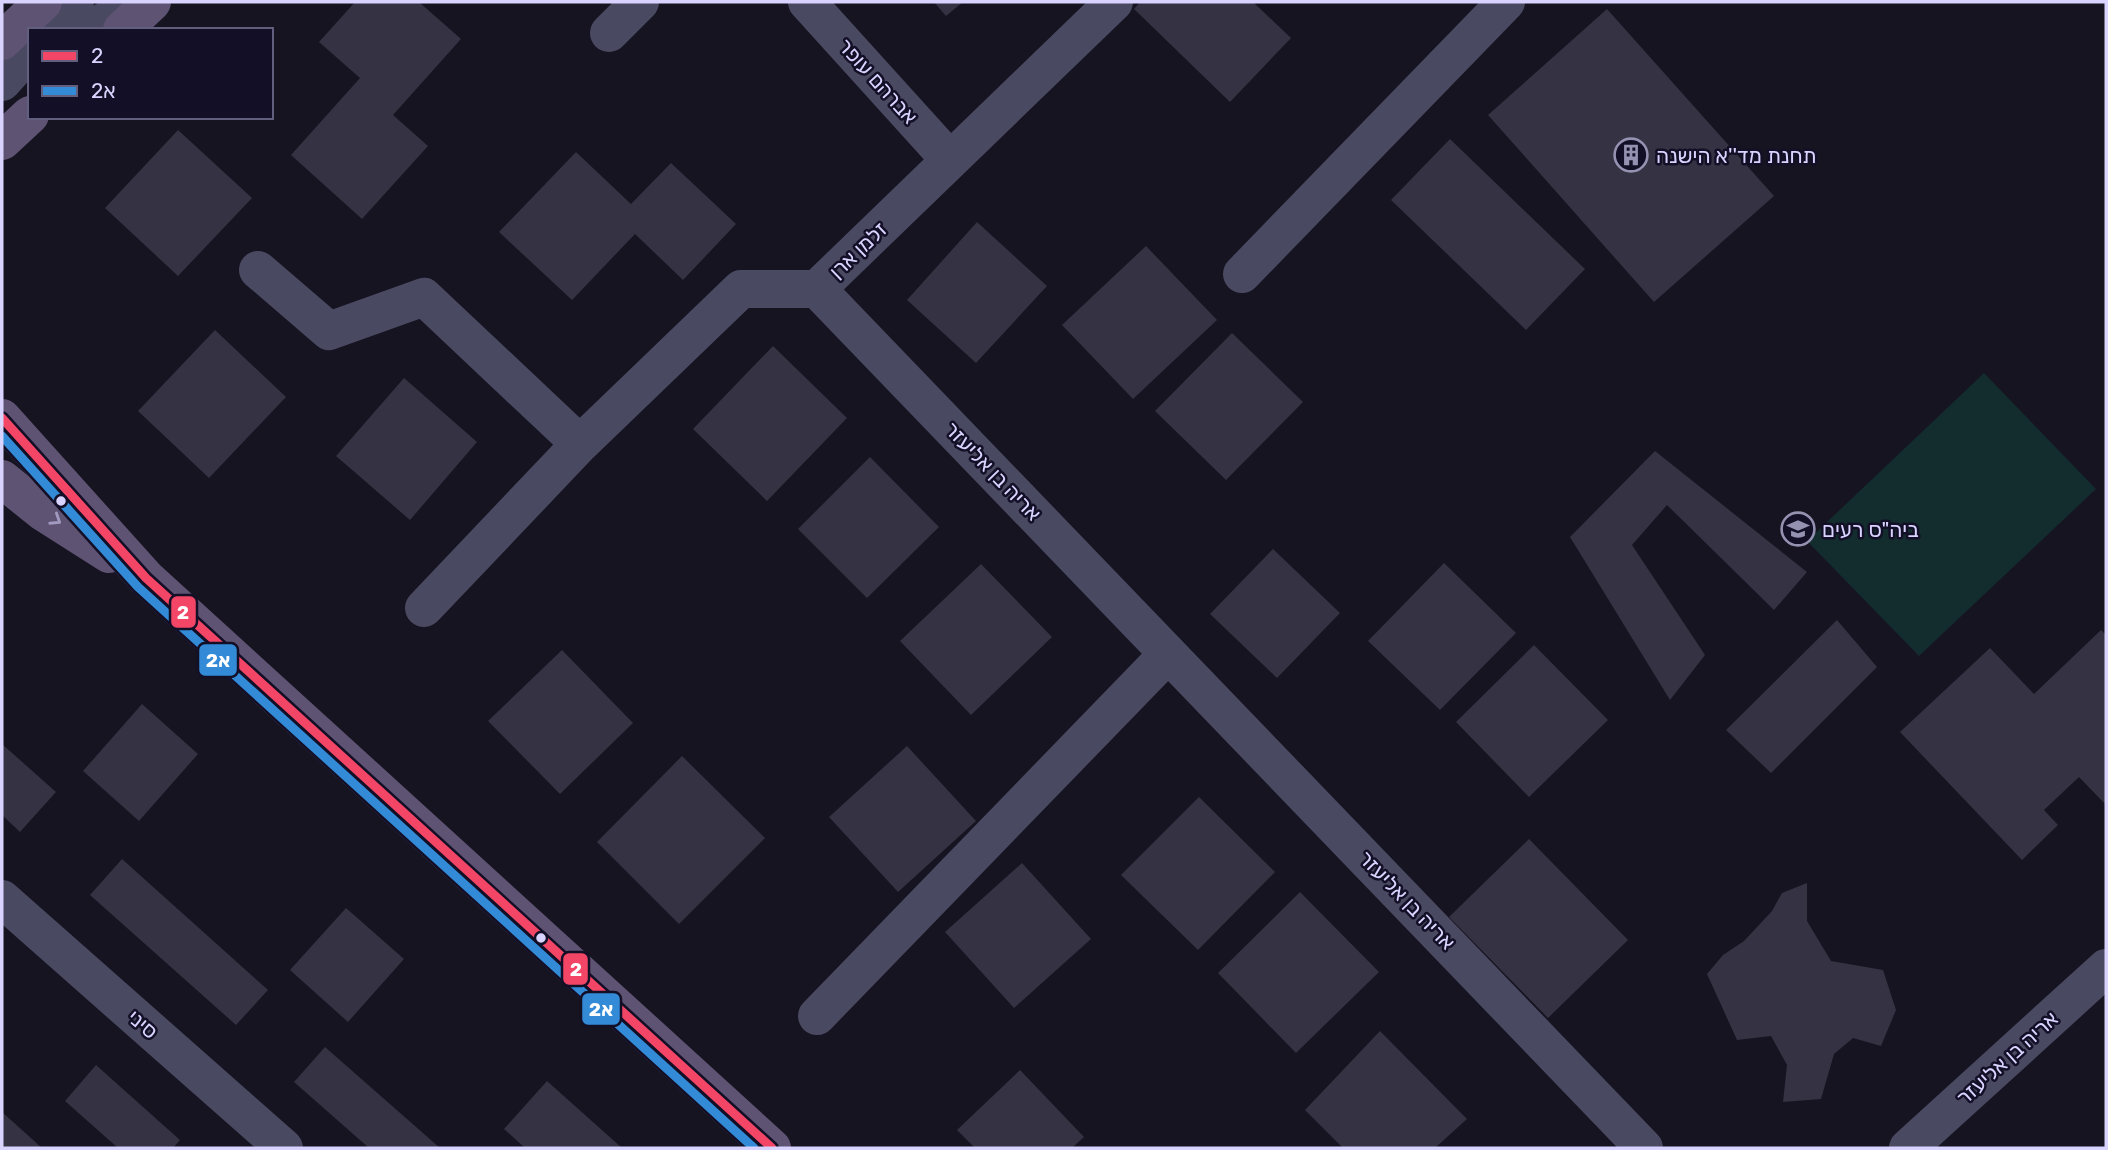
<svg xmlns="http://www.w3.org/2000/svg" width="2108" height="1150" font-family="Rubik,'Noto Sans Hebrew',sans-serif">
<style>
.green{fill:#132c2d}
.building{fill:#343243}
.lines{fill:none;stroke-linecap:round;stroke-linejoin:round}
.minor{stroke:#4a4962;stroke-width:38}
.major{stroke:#5e5373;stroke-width:38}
.bus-1-casing{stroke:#130f26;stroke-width:14}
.bus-2-casing{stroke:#130f26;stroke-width:14}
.bus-1{stroke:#f34667;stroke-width:9}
.bus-2{stroke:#338bd7;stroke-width:9}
.oneway{stroke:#a29ac0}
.bus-dot{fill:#d9d4ff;stroke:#130f26;stroke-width:2.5}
.labels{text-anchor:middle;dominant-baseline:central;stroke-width:5;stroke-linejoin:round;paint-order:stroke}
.street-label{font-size:21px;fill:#d9d4ff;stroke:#130f26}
.poi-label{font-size:21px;fill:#d9d4ff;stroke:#130f26;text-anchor:start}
.line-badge{stroke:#130f26;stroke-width:2.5}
.badge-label{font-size:19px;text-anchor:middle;font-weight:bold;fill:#fff}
</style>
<rect width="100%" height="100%" fill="#161421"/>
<path class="green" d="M1984,373L2096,489L1919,656L1807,541Z"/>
<path class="building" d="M355,2H419L461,39L393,115L428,146L362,219L291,155L360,78L319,42Z
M934,2H963L946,16Z
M1140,2H1253L1291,38L1230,102L1134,9Z
M1607,9L1774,196L1654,302L1488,115Z
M178,130L252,198L178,276L105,208Z
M1450,139L1585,269L1526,330L1391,200Z
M576,152L631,204L671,163L736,224L683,280L635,234L572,300L499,232Z
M977,222L1047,286L976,363L907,300Z
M1146,246L1217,320L1133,399L1062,325Z
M215,330L286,397L209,478L138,411Z
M1232,333L1303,402L1226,480L1155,411Z
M773,346L847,418L767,501L693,429Z
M404,378L477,442L410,520L336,456Z
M1655,451L1807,572L1774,610L1667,505L1632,545L1705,655L1670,700L1570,537Z
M870,457L939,527L867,598L798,529Z
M1273,549L1340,613L1277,678L1210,614Z
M1444,563L1516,633L1440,710L1368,641Z
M981,564L1052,637L971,715L900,641Z
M1837,620L1877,667L1771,773L1726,730Z
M2101,630L2106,635V805L2079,777L2044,810L2058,825L2022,860L1900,732L1990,648L2034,694Z
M1534,645L1608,720L1529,797L1456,722Z
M562,650L633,723L560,794L488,721Z
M142,704L198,754L139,821L83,771Z
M2,744L56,792L20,832L2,815Z
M907,746L976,821L898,892L829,817Z
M682,756L765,838L679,924L597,842Z
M1199,797L1275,872L1198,950L1121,875Z
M1529,839L1628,940L1548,1018L1449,917Z
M122,859L268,990L236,1025L90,895Z
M1022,863L1091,939L1014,1008L945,932Z
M1807,883V921L1831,961L1883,970L1896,1010L1881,1046L1853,1038L1834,1054L1821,1099L1783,1102L1787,1065L1771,1036L1737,1040L1707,974L1723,955L1744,941L1772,911L1782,893Z
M1300,892L1379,972L1296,1053L1218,973Z
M346,908L404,959L348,1022L290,970Z
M1380,1031L1467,1119L1435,1148H1343L1305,1110Z
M325,1047L440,1148H369L294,1082Z
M96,1065L180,1140L173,1148H118L65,1101Z
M1020,1070L1084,1137L1072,1148H975L957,1130Z
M547,1081L622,1148H525L504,1129Z
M2,1112L42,1148H2Z"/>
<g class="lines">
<path class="minor" d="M807,2L950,160
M49,30L75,2
M90,30L136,2
M609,33L640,2
M2,82L30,51
M258,270L329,331L424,297L580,444L741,289H817L1114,2
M1242,274L1506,2
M817,289L1644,1148
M424,608L580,444
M2,899L284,1148
M817,1016L1168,654
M1908,1148L2106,968"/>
<path class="major" d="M122,30L152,2
M2,41L43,2
M2,141L30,115
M2,418L146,578L772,1148
M2,479L43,512L109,554"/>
<defs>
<path id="bus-1" d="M2,418L146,578L772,1148"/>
<path id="bus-2" d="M2,436L138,587L754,1148"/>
</defs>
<use href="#bus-1" class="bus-1-casing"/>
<use href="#bus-2" class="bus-2-casing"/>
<use href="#bus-1" class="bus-1"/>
<use href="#bus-2" class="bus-2"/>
</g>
<defs><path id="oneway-chevron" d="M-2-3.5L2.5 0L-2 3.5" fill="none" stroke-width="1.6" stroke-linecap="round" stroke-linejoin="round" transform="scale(1.75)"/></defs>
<use class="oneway" href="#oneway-chevron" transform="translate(56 520) rotate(33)"/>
<defs>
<symbol id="building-ring" viewBox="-11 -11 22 22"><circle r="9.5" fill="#130f26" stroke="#9591b1" stroke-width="1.5"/><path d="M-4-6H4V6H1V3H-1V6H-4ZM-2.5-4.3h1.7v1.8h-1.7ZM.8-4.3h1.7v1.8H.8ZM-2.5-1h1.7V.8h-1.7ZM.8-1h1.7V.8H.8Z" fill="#9591b1"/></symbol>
<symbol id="school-ring" viewBox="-11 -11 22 22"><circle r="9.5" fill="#130f26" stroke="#9591b1" stroke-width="1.5"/><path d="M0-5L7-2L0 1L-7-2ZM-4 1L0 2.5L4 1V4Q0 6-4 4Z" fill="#9591b1"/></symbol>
</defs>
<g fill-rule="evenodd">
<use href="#building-ring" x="1612" y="136" width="38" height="38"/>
<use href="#school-ring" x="1779" y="510" width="38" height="38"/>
</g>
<g class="bus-dot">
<circle cx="61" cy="501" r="6"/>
<circle cx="541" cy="938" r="6"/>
</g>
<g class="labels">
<g class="street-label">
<text transform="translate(878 81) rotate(48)">אברהם עופר</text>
<text transform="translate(858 250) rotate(-44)">זלמן ארן</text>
<text transform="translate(993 471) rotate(46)">אריה בן אליעזר</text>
<text transform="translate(1407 900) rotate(46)">אריה בן אליעזר</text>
<text transform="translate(143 1024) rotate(41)">סיני</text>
<text transform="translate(2007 1058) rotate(-42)">אריה בן אליעזר</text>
</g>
<g class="poi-label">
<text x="1656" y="155">תחנת מד''א הישנה</text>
<text x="1822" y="529">ביה"ס רעים</text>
</g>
</g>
<g class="line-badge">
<rect x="170" y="595" width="27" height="34" rx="7" fill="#f34667"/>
<rect x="198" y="643" width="40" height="34" rx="7" fill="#338bd7"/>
<rect x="562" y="952" width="27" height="34" rx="7" fill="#f34667"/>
<rect x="581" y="992" width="40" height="34" rx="7" fill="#338bd7"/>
</g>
<g class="badge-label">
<text x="183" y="619">2</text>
<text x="218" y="667">2א</text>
<text x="576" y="976">2</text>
<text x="601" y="1016">2א</text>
</g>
<rect width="2108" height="1150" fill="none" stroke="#d9d4ff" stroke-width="7"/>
<rect x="28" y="28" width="245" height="91" fill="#130f26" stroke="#625e7d" stroke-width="2"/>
<rect x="42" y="51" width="35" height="10" fill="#f34667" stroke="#625e7d" stroke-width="2"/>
<text x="91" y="63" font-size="21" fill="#d9d4ff">2</text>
<rect x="42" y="86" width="35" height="10" fill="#338bd7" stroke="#625e7d" stroke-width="2"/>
<text x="91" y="98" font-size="21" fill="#d9d4ff">2א</text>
</svg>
